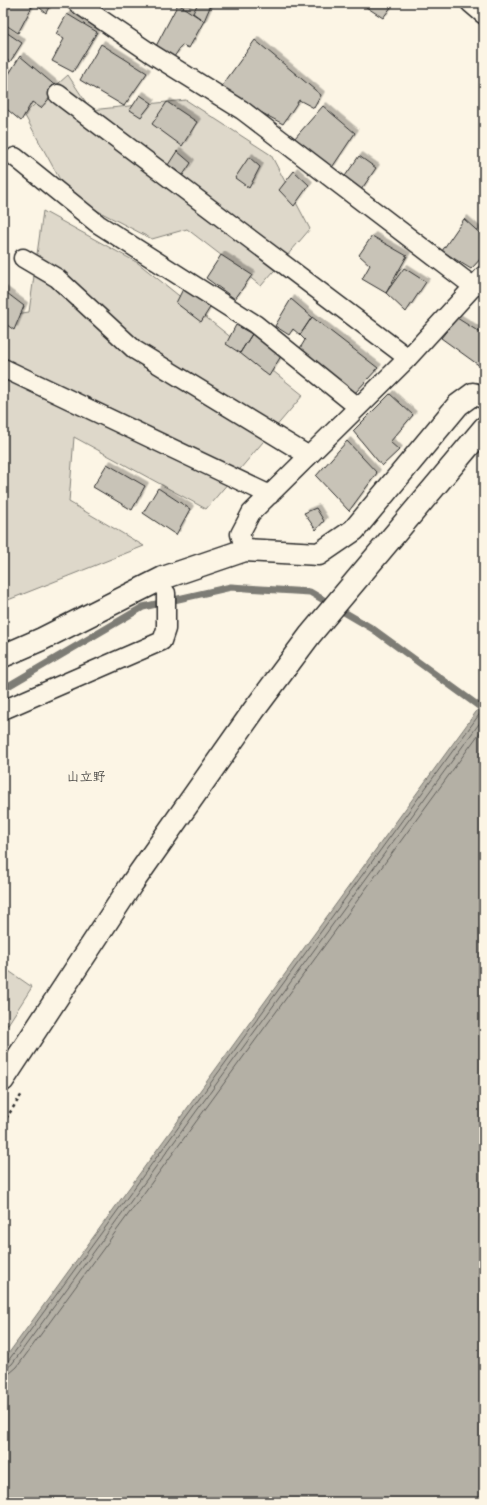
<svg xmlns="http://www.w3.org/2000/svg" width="487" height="1505" font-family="'Patrick Hand','Klee One',sans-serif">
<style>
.green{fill:#ded8ca;stroke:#84827a}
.water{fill:#b4b0a5;stroke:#7d7b74}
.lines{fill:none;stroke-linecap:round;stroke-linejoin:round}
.shore{stroke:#62605c;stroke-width:1}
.stream{stroke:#7d7b74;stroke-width:7}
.building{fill:#c8c3b7;stroke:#2b2b2b;filter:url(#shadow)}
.street-casing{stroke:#2b2b2b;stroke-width:21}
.secondary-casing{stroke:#2b2b2b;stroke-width:25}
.path{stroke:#2b2b2b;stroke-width:2.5;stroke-dasharray:3 3;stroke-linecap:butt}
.street{stroke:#fcf5e5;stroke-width:18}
.secondary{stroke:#fcf5e5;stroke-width:22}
.labels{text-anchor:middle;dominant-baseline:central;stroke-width:4;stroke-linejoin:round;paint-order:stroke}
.quarter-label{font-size:13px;fill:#2b2b2b;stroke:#fcf5e5}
</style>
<defs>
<filter id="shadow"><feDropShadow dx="3.5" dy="-3.5" stdDeviation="0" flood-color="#0004"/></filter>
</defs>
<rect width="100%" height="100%" fill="#fcf5e5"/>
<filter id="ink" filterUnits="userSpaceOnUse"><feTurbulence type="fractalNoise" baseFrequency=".025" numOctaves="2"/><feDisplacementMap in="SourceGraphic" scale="8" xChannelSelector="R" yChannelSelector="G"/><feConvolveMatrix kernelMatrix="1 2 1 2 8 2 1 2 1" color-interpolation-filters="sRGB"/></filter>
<g filter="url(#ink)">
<path class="green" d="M68,75L91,110L186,100L271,155L310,229L261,286L187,229L152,239L69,196L24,114Z
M43,211L138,263L303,395L206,509L74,437L69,502L144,546L3,602V316L29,312Z
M3,967L32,987L3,1032Z"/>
<path class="water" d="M484,701V1502H3V1361Z"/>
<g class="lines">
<path class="shore" d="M3,1363L8,1361L484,708
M3,1368L8,1367L12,1364L484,717
M3,1374L10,1373L17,1367L484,727"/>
<path class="stream" d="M3,689L143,607L231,587L310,592L373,629L480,707"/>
</g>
<path class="building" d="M5,3H34L18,33L3,23V7Z
M34,3H51L46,13Z
M198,3H205L210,7L204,21L193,13Z
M360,3H394L383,18Z
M178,4L204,21L189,48L182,45L174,57L156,46Z
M67,14L97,32L73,72L52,61L64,39L56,34Z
M3,30L22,43L10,62L3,58Z
M255,40L321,95L314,108L299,100L283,124L219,90Z
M101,44L147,73L124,106L80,80Z
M20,56L58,88L41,108L32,102L21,121L3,106V70L9,74Z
M140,95L152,103L141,117L130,110Z
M167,102L197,122L182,146L152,124Z
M323,106L355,133L331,169L294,139Z
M177,151L191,163L183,175L168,165Z
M359,156L376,168L361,190L343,179Z
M249,157L260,167L249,188L235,178Z
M294,171L309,185L294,206L279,190Z
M464,219L484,237V255L471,269L442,251Z
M372,236L407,256L386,293L362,279L370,265L359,255Z
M221,255L252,275L235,299L206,278Z
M404,268L426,282L406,312L386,293Z
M183,289L211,306L201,322L176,303Z
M3,290L24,306L14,330L3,322Z
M291,299L312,317L300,335L293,329L289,335L275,326Z
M312,317L378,368L355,393L299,350L305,340L300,335Z
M457,318L484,335V369L441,338Z
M236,325L252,334L240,353L226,344Z
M252,334L281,356L269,376L240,353Z
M390,394L413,415L390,442L399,450L382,466L353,431Z
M347,441L377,473L349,511L316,476Z
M107,464L145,486L132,510L93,487Z
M158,488L190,509L176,535L143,513Z
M316,508L324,521L316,530L304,513Z"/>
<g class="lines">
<defs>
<path id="street" d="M77,3L152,54L242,110L474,287
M470,3L484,15
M58,94L408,358
M15,157L98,224L255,324L358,407
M23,258L57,278L135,350L309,456
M3,368L270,495
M245,550L240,534L251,513L408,358L484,275
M3,710L162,641L166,629V593"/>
<path id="secondary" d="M3,656L42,639L163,578L245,550L319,554L354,530L458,405L473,394L484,397
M3,1080L131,885L254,710L310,635L484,428"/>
</defs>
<use href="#street" class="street-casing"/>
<use href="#secondary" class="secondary-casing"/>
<path class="path" d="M3,1123L22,1094"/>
<use href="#street" class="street"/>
<use href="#secondary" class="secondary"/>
</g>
</g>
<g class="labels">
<g class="quarter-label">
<text x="86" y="776">山立野</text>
</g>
</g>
<rect width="487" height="1505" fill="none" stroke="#fcf5e5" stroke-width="16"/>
<rect x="8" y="8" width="471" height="1489" fill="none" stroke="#2b2b2b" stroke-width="1.5" filter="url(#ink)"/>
</svg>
